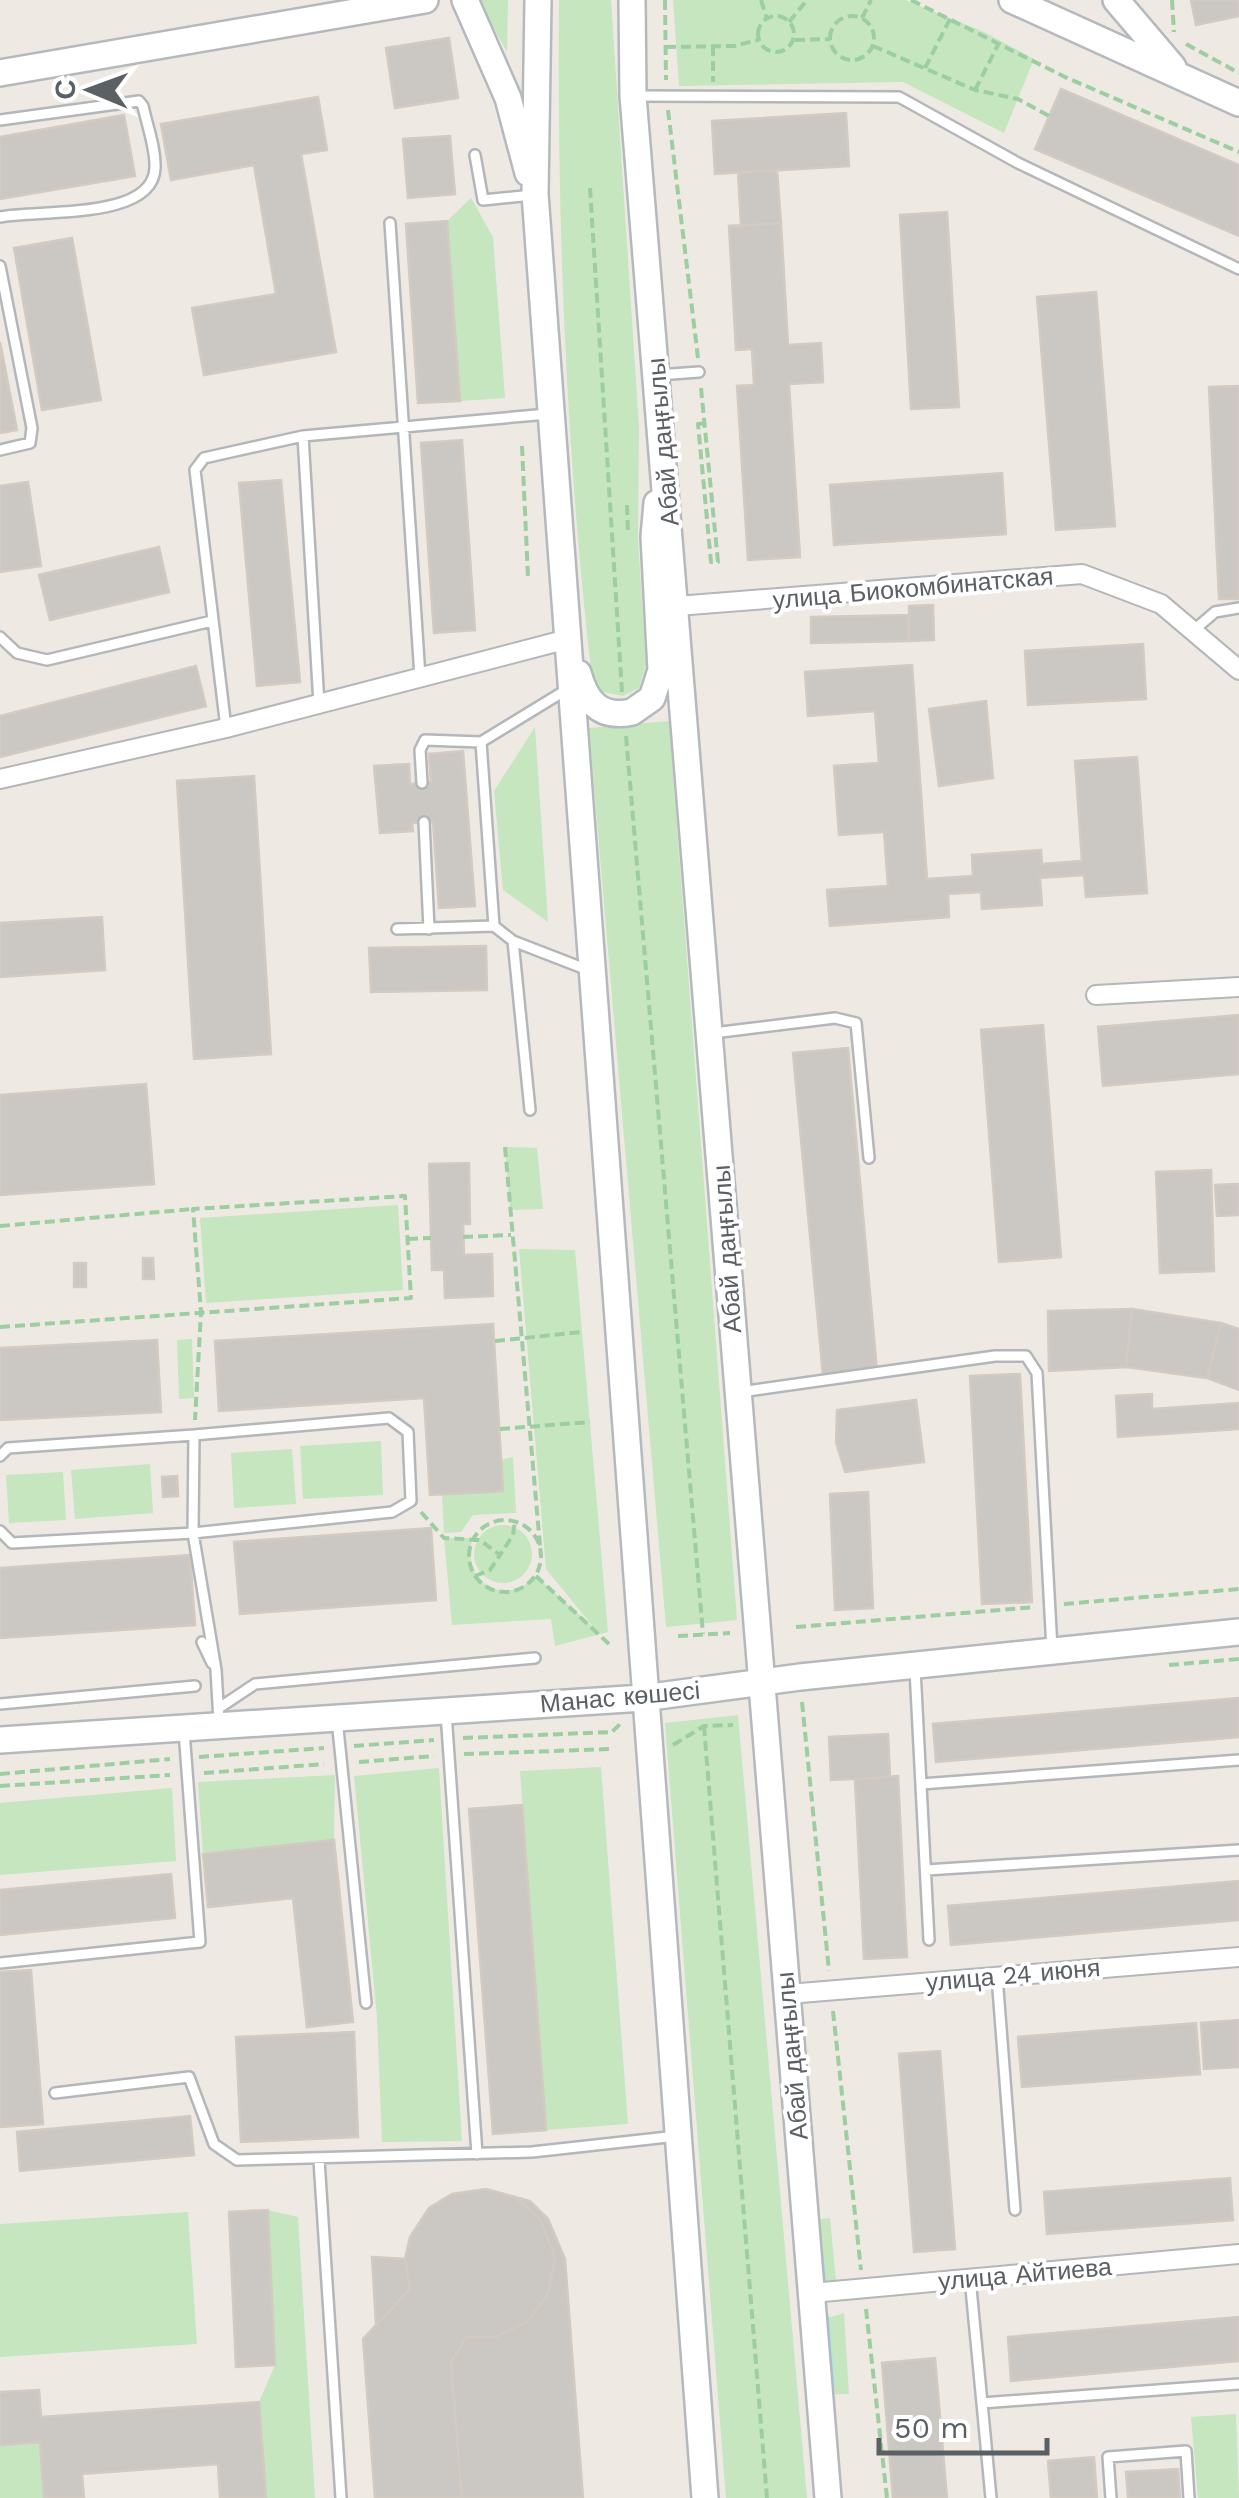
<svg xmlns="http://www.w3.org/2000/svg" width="1239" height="2498" font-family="'Work Sans',sans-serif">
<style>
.green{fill:#c5e6bf}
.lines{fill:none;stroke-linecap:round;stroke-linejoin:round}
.stream{stroke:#a2e5ff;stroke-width:6}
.building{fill:#cbc7c2;stroke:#d3cac1;stroke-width:2.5}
.lane-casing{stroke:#b3b7ba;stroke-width:14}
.street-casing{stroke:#b3b7ba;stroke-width:22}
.secondary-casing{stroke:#b4b9bd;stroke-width:30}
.path{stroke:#9ccea2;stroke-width:4;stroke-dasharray:10 5;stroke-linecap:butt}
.lane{stroke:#fff;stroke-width:9}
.street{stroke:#fff;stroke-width:18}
.secondary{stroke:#fff;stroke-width:25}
.labels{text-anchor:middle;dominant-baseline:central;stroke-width:8;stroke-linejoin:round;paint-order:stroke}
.street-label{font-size:25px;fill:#5b6064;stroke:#fff}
</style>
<rect width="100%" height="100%" fill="#eeeae3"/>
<path class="green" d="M478,0H508L507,52Z
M559,0H611L639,427L638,540L646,665L639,688L623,696L602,692L592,679C566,453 557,228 559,0Z
M673,0H905L984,32L1034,59L1004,133L903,82L679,86Z
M471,198L493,237L505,398L460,401L447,221Z
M669,721L737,1620L666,1627L589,728Z
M535,727L548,922L503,890L494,791Z
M505,1147L537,1148L543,1209L510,1210Z
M398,1205L403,1290L206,1303L200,1218Z
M519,1249L575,1250L608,1632L555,1646L551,1619L452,1625L444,1538H473C459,1581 504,1609 536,1576L595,1629L546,1569Z
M192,1339L194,1398L179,1399L177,1340Z
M381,1441L383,1495L303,1499L300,1446Z
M292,1449L296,1504L234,1508L231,1453Z
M513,1457L516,1513L473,1515L461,1532L444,1533L442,1495L503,1491L501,1460Z
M150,1464L153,1513L75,1519L71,1470Z
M63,1472L66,1520L9,1523L6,1475Z
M474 1554a29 29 0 1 1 58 0a29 29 0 1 1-58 0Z
M738,1715L807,2498H726L665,1723Z
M601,1767L628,2124L546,2130L520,1771Z
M439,1768L462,2141L382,2142L377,2017L354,1776Z
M335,1775L334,1840L203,1854L198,1782Z
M172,1788L176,1861L0,1875V1803Z
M268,2210L298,2217L315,2498H266L259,2402L275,2365Z
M188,2212L197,2344L0,2357V2224Z
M830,2218L837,2291L812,2293L805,2221Z
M844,2313L849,2394L820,2395L821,2320Z
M1236,2414L1239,2498H1198L1191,2417Z
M40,2442L44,2498H0V2445Z"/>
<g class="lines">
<path class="stream" d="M821,2258L824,2287
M826,2316L832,2385"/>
</g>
<path class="building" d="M1191,0H1239V16L1196,25Z
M449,38L458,98L395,108L386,48Z
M1061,89L1239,165V236L1035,149Z
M318,97L327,150L301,154L336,352L204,375L192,308L276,294L254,165L171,180L161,124Z
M846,113L849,166L715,174L712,121Z
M124,115L135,176L0,199V137Z
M450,136L455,194L408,198L403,139Z
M777,170L781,223L741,226L738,172Z
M947,212L959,407L911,409L900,215Z
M447,221L460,401L418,403L406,224Z
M781,223L788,345L821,343L823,382L789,384L800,557L748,560L737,386L754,385L752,349L736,350L729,226Z
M72,238L101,400L42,410L14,248Z
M1096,292L1115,526L1056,530L1037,297Z
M0,342L17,430L0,433Z
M1239,386V599H1219L1209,387Z
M462,440L475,630L434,633L421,443Z
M1002,473L1006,534L834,545L830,485Z
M281,480L300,682L257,686L239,483Z
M28,482L41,566L0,572V486Z
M159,547L169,592L50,620L39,575Z
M933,605L934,640L909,641V606Z
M908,615L909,641L811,643V617Z
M1143,644L1146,699L1028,705L1025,651Z
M912,665L927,879L973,876L972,855L1041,850L1042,864L1082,861L1075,761L1137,757L1147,893L1086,897L1084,875L1040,878L1042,905L982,909L981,892L948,894L949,917L830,926L827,890L888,886L884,832L839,835L834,766L879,763L875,711L808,716L805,672Z
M196,666L206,706L0,757V716Z
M986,701L993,778L939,786L929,709Z
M463,751L475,906L439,908L433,822L412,823L413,831L380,833L374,766L409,764L410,784L431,782L429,754Z
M254,776L271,1054L194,1059L177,781Z
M102,917L105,970L0,977V923Z
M486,946L487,990L371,992L369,948Z
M1239,1015V1074L1103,1086L1098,1027Z
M1043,1025L1061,1257L999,1262L981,1030Z
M848,1048L877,1371L823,1376L793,1053Z
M146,1084L154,1184L0,1195V1095Z
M469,1163L470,1224H463L464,1255L492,1254L493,1296L445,1298L444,1270H432L429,1164Z
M1211,1170L1214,1271L1160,1273L1156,1172Z
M1239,1184V1215L1217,1216L1215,1185Z
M143,1258H153L154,1279H143Z
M74,1263H86V1287H74Z
M1132,1309L1221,1323L1207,1378L1126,1367Z
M1132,1309L1126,1367L1049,1371L1048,1311Z
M1221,1323L1239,1329V1390L1207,1378Z
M493,1324L503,1491L430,1495L424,1398L219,1411L215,1341Z
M157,1340L161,1412L0,1420V1348Z
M1020,1374L1032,1602L982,1604L970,1376Z
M1152,1394V1409L1239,1403V1429L1118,1437L1116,1396Z
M916,1400L924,1462L845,1472L836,1442L837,1410Z
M177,1476L178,1496L163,1497L162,1477Z
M868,1492L873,1608L835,1610L830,1494Z
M431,1528L436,1600L240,1614L234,1542Z
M190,1555L195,1625L0,1638V1568Z
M1239,1698V1737L936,1762L933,1724Z
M888,1734L890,1777L831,1780L829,1737Z
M898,1776L907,1957L864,1959L855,1779Z
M522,1805L546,2130L493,2134L469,1809Z
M334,1840L353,2022L307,2027L293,1898L208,1907L203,1854Z
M171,1874L175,1918L0,1935V1890Z
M1239,1881V1920L951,1945L948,1906Z
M31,1970L43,2124L0,2127V1972Z
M1239,2020V2067L1204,2069L1201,2023Z
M1196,2023L1200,2074L1022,2087L1018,2037Z
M354,2032L358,2137L241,2142L236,2037Z
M940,2051L955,2249L914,2252L899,2054Z
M190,2116L194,2155L20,2171L17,2132Z
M1230,2178L1233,2220L1047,2234L1044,2192Z
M486,2189L515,2197L540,2219L555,2257L548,2294L527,2322L496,2337H466L451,2363L462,2498H375L363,2339L410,2289L405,2259L410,2237L429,2208L452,2194Z
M515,2197L530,2201L548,2219L565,2259L583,2498H462L451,2363L466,2337H496L527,2322L548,2294L555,2257L540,2219Z
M268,2210L275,2365L236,2367L229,2212Z
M372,2257L405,2259L410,2289L376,2325Z
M1239,2317V2361L1011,2381L1008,2337Z
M935,2358L947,2498H893L882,2363Z
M39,2390L41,2417L259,2402L266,2498H220L218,2464L82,2474L84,2498H44L40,2442L0,2445V2392Z
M1094,2457L1097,2498H1051L1048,2461Z
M1178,2469L1180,2498H1128L1126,2472Z"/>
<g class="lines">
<defs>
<path id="lane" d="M638,96L899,97L1018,163L1239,269
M0,120L139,101L143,106C147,125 156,149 155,168C153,221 37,209 0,217
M475,155L483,200L533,195
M390,223L420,677
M0,266L32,428L30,443L0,450
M658,375L699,372
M303,436L319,704
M1194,630L1215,612L1239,608
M0,637L17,653L47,660L212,621
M566,690L481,742L494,926L513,941L588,970
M226,728L195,470L204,458L303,436L548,414
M422,783L420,750L425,740L481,742
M424,822L429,929
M397,929L494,926
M513,941L530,1110
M713,1033L835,1018L856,1023L869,1158
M740,1392L995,1356H1026L1037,1373L1052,1649
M0,1456L8,1448L194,1435L193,1533L216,1670L219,1721
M0,1531L12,1543L193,1533L392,1512L411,1501L408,1432L389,1418L194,1435
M202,1642L212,1663
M915,1669L929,1940
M0,1704L195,1686
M219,1708L255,1684L535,1658
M446,1713L477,2154
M337,1719L366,2003
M921,1784L1239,1760
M926,1870L1239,1850
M0,1963L200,1942L184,1731
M997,1976L1015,2210
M55,2093L189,2077L214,2144L237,2160L532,2152L677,2136
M319,2160L341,2498
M970,2278L982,2403L1239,2384
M982,2403L991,2498
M1111,2498L1108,2457L1186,2451L1189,2498"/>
<path id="street" d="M677,606L1082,574L1161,604L1239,670
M0,779L226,728L568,639
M1096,995L1239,987
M788,1994L1239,1957
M812,2293L1239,2254"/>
<path id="secondary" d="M465,0L508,98L528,173
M538,0L535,194L705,2498
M632,0L633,96L828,2498
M1012,0L1239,103
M1116,0L1173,67
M0,73L425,0
M578,673C586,702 600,719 632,712L652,698L661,670L654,537L657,503
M0,1740L643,1698L800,1677L1239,1632"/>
</defs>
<use href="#lane" class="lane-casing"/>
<use href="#street" class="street-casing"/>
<use href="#secondary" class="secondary-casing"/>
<path class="path" d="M665,0L666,80
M761,0L767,19
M911,0L1065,77L1239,152
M1172,0L1174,32
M830 38a22 22 0 1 1 44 0a22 22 0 1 1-44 0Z
M758 34a18 18 0 1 1 36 0a18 18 0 1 1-36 0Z
M862,18L871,0
M789,22L807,0
M795,40L830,39
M1186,44L1239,73
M713,46V82
M873,46L975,90L1018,99L1049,116
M666,47L734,46L758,40
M925,68L950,19
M975,90L998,45
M668,110L698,358
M590,188L622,692
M701,388L718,562H711L698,424L706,423
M522,446L528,577
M627,505L628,533
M626,736L703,1634
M505,1147L541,1557
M0,1226L193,1209
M463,1237L511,1235
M408,1239L431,1238
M0,1327L411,1298L405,1196L193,1209L201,1312L195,1420
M495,1341L582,1332
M500,1429L590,1422
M421,1512L444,1538L480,1540L500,1555L513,1535L515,1521
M469 1556a36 36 0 1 1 72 0a36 36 0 1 1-72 0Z
M475,1576L490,1570L500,1555
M536,1576L609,1644
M1064,1604L1239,1589
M796,1627L1035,1607
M678,1636L730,1633
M1169,1665L1239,1659
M802,1702L829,1971
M704,1726L767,2498
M463,1738L612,1732L620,1724
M673,1745L704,1726L733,1725
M354,1746L434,1740
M464,1754L612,1749
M199,1757L324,1748
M359,1762L434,1756
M204,1773L324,1764
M0,1774L170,1759
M0,1786L170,1775
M833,2011L861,2270
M866,2309L887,2498"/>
<use href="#lane" class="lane"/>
<use href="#street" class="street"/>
<use href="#secondary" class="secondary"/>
</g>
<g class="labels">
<g class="street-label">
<text transform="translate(663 442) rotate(-95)">Абай даңғылы</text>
<text transform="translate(913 588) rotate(-5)">улица Биокомбинатская</text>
<text transform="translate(727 1249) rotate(-94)">Абай даңғылы</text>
<text transform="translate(620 1697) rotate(-5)">Манас көшесі</text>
<text transform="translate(1013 1975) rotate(-5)">улица 24 июня</text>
<text transform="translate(792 2056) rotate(-95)">Абай даңғылы</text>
<text transform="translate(1025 2274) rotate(-5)">улица Айтиева</text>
</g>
</g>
<g transform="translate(90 90) rotate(271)" stroke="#ffffff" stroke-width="8" paint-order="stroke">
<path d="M0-8L18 38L0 25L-18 38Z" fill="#5b6064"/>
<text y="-15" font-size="28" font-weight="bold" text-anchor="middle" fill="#5b6064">С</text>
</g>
<path d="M879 2438v15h168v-15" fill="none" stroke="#5b6064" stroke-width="5"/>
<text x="894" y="2438" font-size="30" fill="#5b6064" stroke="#ffffff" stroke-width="8" paint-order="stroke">50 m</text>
</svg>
